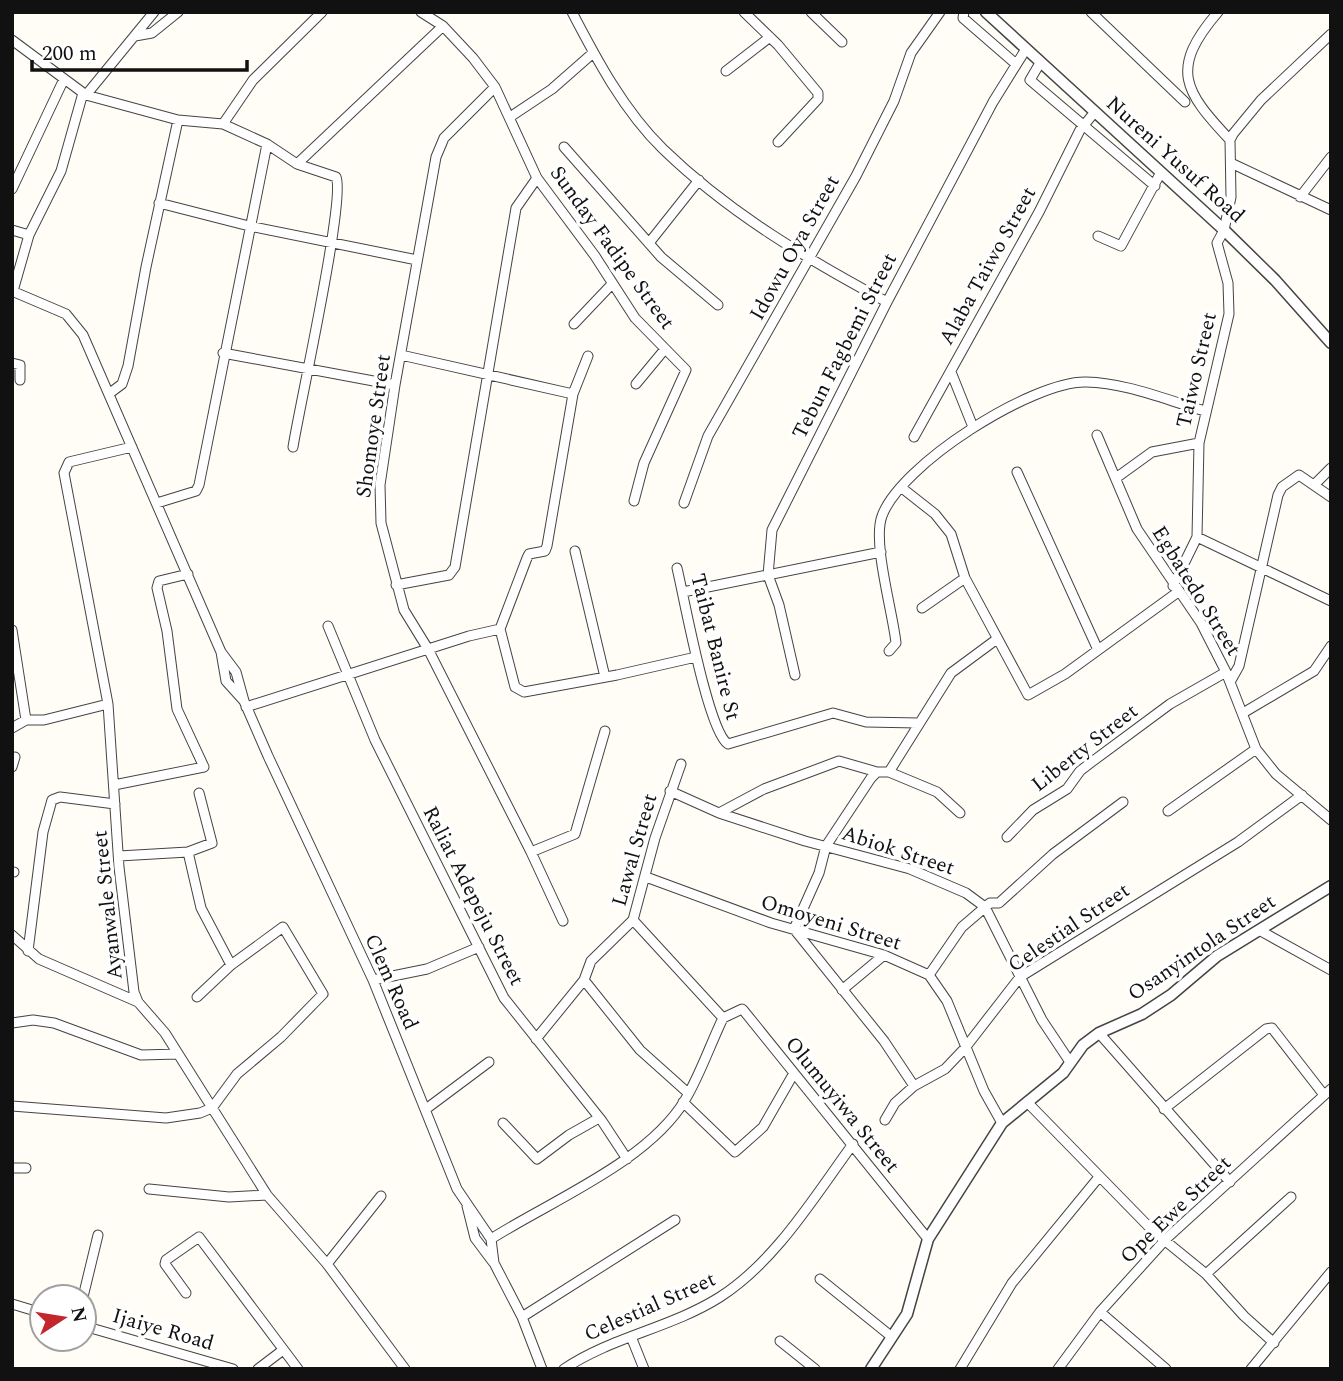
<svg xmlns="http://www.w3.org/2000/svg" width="1343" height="1381" font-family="Spectral,serif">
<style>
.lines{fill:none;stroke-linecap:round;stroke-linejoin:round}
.minor-casing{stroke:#444;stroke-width:11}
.tertiary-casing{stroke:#444;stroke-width:13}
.minor{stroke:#fff;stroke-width:9}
.tertiary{stroke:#fff;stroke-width:10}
.labels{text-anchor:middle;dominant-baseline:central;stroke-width:7;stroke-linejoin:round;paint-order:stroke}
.street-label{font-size:21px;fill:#111;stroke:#fff}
</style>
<rect width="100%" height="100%" fill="#fffdf5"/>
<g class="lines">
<defs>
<path id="minor" d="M421,12L443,26L473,58L495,87L537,178L595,256L635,318L686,370L644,463L634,501
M572,12C597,60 624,111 663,149C729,213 807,259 887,302
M744,12L778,45L818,93V99L778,142
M811,12L842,42
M964,12L963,18L1016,64
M1091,12L1185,102
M1218,12C1169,69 1184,91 1230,140
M135,36L152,33L178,12
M12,40L86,95L178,120L223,124L267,144L297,164L336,177C346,198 299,408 293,447
M1040,63L1030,80L1155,186
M726,71L770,37
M495,87L444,138L436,157L395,385L380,485L381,523L404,610L428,649L531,852L563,921
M86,95L154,12
M510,117L552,89L593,53
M223,124L253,80L322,12
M564,147L661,257L718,305
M297,164L443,26
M1233,164L1331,210
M12,189L64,79
M1300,197L1331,157
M159,203L249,226L417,260
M12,230L29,235
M1098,236L1121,246L1160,174
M649,243L699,180
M12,291L66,314L83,335L221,652L236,672L244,701L268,756L373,980L457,1189L491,1239L494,1263L522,1317L542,1369
M13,291L29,235L61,171L83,93
M574,324L612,284
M223,353L395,385
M401,355L573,394
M588,356L573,394L547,546L545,551L529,554L527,558L500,629L515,687L524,692L617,675L696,657
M12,363L20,365V380
M951,372L973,427
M636,384L665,349
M110,393L122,384L128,366L146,267L178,120
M1097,435L1137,529L1201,623L1226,672L1256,749L1276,774L1331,820
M914,437L1039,212L1080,130L1094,113
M132,447L69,462L64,473L108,704L119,867L134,992L138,1002L165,1033L267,1195L327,1264L405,1369
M1017,472L1098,650
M1116,478L1152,452L1199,443
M1315,484L1331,468
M902,488L935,514L951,534L965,578L1028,695L1065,674L1178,592
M157,503L196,491L199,485L267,144
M684,503L708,436L856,176L894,101L911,53L940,12
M1197,537L1331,601
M575,551L605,677
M677,568C684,597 708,731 728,744L833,713L866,722L918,723
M396,585L449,575L455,567L516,208L537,178
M1173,586L1197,537L1199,443L1229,314L1228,283L1217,243L1224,230L1231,197L1230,140L1233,134L1261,100L1331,34
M683,592L881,552
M922,608L965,578
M328,626L375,740L504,998L602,1121L627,1159
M12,630L26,720
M889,651L896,643C893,613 872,542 882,516C900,465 1032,381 1086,382C1127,383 1166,400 1205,411
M221,652L226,681L244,701
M795,675L779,605L768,575L772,530L887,302L993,102L1026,49
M1230,682L1239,666L1278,495L1282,487L1299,475L1331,497
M246,707L469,636L500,629
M1243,713L1314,671L1331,646
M12,728L26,720H44L108,704
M12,767L15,757
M889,772L937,792L960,813
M114,785L204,767L177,709L167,631L157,588L159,581L188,574
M670,791L719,813L805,841L910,869L966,893L985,907L1042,1020L1070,1062
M1168,811L1256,749
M719,813L764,789L839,761L877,772
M1007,837L1033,810L1067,789L1080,771L1093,761L1170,704L1226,672
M188,852L201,908L231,965
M531,852L575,834L605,731
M119,856L188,852L212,843L199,793
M12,872H14
M646,877L771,923L884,955L929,975L947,1001L984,1091L1002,1123
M1259,930L1331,970
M12,935L39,959L138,1002
M28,951L43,832L52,800L60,797L115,804
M929,975L962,927L990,903H999L1053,854L1123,802
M373,980L427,969L479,947
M584,980L640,1050L688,1093
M842,990L884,955
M723,1018L742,1009L744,1011L928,1239
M12,1023L33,1020L54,1023L141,1055L178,1054
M1099,1033L1230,1182
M536,1039L584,980L591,961L633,920L655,838L681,764
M914,1086L884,1041L794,929L819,873L826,846L871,778L877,772H889L951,673L997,639
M683,1102L735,1152L763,1127L794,1073
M1027,1102L1152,1230L1206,1274L1244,1316L1274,1343
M12,1106L166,1118L200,1113L212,1108L237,1074L281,1037L323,994L283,927L231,965L197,997
M426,1109L489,1062
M1164,1109L1266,1029L1272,1028L1324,1095
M885,1120L895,1103L914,1086L945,1069L965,1048L1020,977L1238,842L1302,795
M503,1123L537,1159L569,1135L599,1118
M12,1168H26
M149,1189L229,1197L267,1195
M467,1206L475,1238L493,1262
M491,1239C550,1201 648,1162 685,1100C700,1075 710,1045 723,1018L633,920
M327,1264L381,1196
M1206,1274L1291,1197
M820,1279L892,1337
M186,1293L165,1264L166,1260L199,1237L298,1369
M83,1297L98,1235
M12,1304L42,1313
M1100,1312L1166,1369
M522,1317L675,1220
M84,1326L233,1369
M632,1339L644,1369
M780,1341L815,1369
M258,1369L283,1350
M564,1369C611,1337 671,1328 720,1297C776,1261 814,1197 853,1144
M960,1369L1012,1283L1099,1177
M1058,1369L1100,1312L1166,1239L1331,1089
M1251,1369L1331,1272"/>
<path id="tertiary" d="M986,12L1224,230L1275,280L1331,343
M871,1369L907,1314L928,1239L1002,1123L1063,1073L1083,1045L1099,1033L1142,1014L1171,995L1217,956L1331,886"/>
</defs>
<use href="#minor" class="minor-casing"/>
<use href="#tertiary" class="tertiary-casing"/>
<use href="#minor" class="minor"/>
<use href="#tertiary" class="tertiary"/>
</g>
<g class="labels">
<g class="street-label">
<text transform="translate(1175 160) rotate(42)">Nureni Yusuf Road</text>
<text transform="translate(612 248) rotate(54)">Sunday Fadipe Street</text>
<text transform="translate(795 248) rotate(-61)">Idowu Oya Street</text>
<text transform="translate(988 266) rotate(-61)">Alaba Taiwo Street</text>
<text transform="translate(845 346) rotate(-63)">Tebun Fagbemi Street</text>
<text transform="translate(1197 370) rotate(-77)">Taiwo Street</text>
<text transform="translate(374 426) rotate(-82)">Shomoye Street</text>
<text transform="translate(1196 591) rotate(58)">Egbatedo Street</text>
<text transform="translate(715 647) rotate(76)">Taibat Banire St</text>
<text transform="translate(1085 748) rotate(-38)">Liberty Street</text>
<text transform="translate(635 850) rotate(-74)">Lawal Street</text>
<text transform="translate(898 851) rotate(18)">Abiok Street</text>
<text transform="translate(473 896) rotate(63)">Raliat Adepeju Street</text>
<text transform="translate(108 905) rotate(-96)">Ayanwale Street</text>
<text transform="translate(831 923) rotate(17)">Omoyeni Street</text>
<text transform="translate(1069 928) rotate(-34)">Celestial Street</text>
<text transform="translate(1202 948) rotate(-34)">Osanyintola Street</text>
<text transform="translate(391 982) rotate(66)">Clem Road</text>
<text transform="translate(842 1105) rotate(51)">Olumuyiwa Street</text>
<text transform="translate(1176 1210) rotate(-44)">Ope Ewe Street</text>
<text transform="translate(650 1307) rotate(-24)">Celestial Street</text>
<text transform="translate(163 1330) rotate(16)">Ijaiye Road</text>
</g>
</g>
<rect width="1343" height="1381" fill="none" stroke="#111111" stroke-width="28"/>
<g transform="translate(63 1318) rotate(78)"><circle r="33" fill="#ffffff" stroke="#a0a0a0" stroke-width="2"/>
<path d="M0-5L12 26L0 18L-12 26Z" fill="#c4262e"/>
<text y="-10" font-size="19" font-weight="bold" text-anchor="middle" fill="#111111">N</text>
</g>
<path d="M32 60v10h215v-10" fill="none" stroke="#111111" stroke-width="3.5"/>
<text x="42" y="60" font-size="21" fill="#111111" stroke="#ffffff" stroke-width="5" paint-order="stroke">200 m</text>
</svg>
